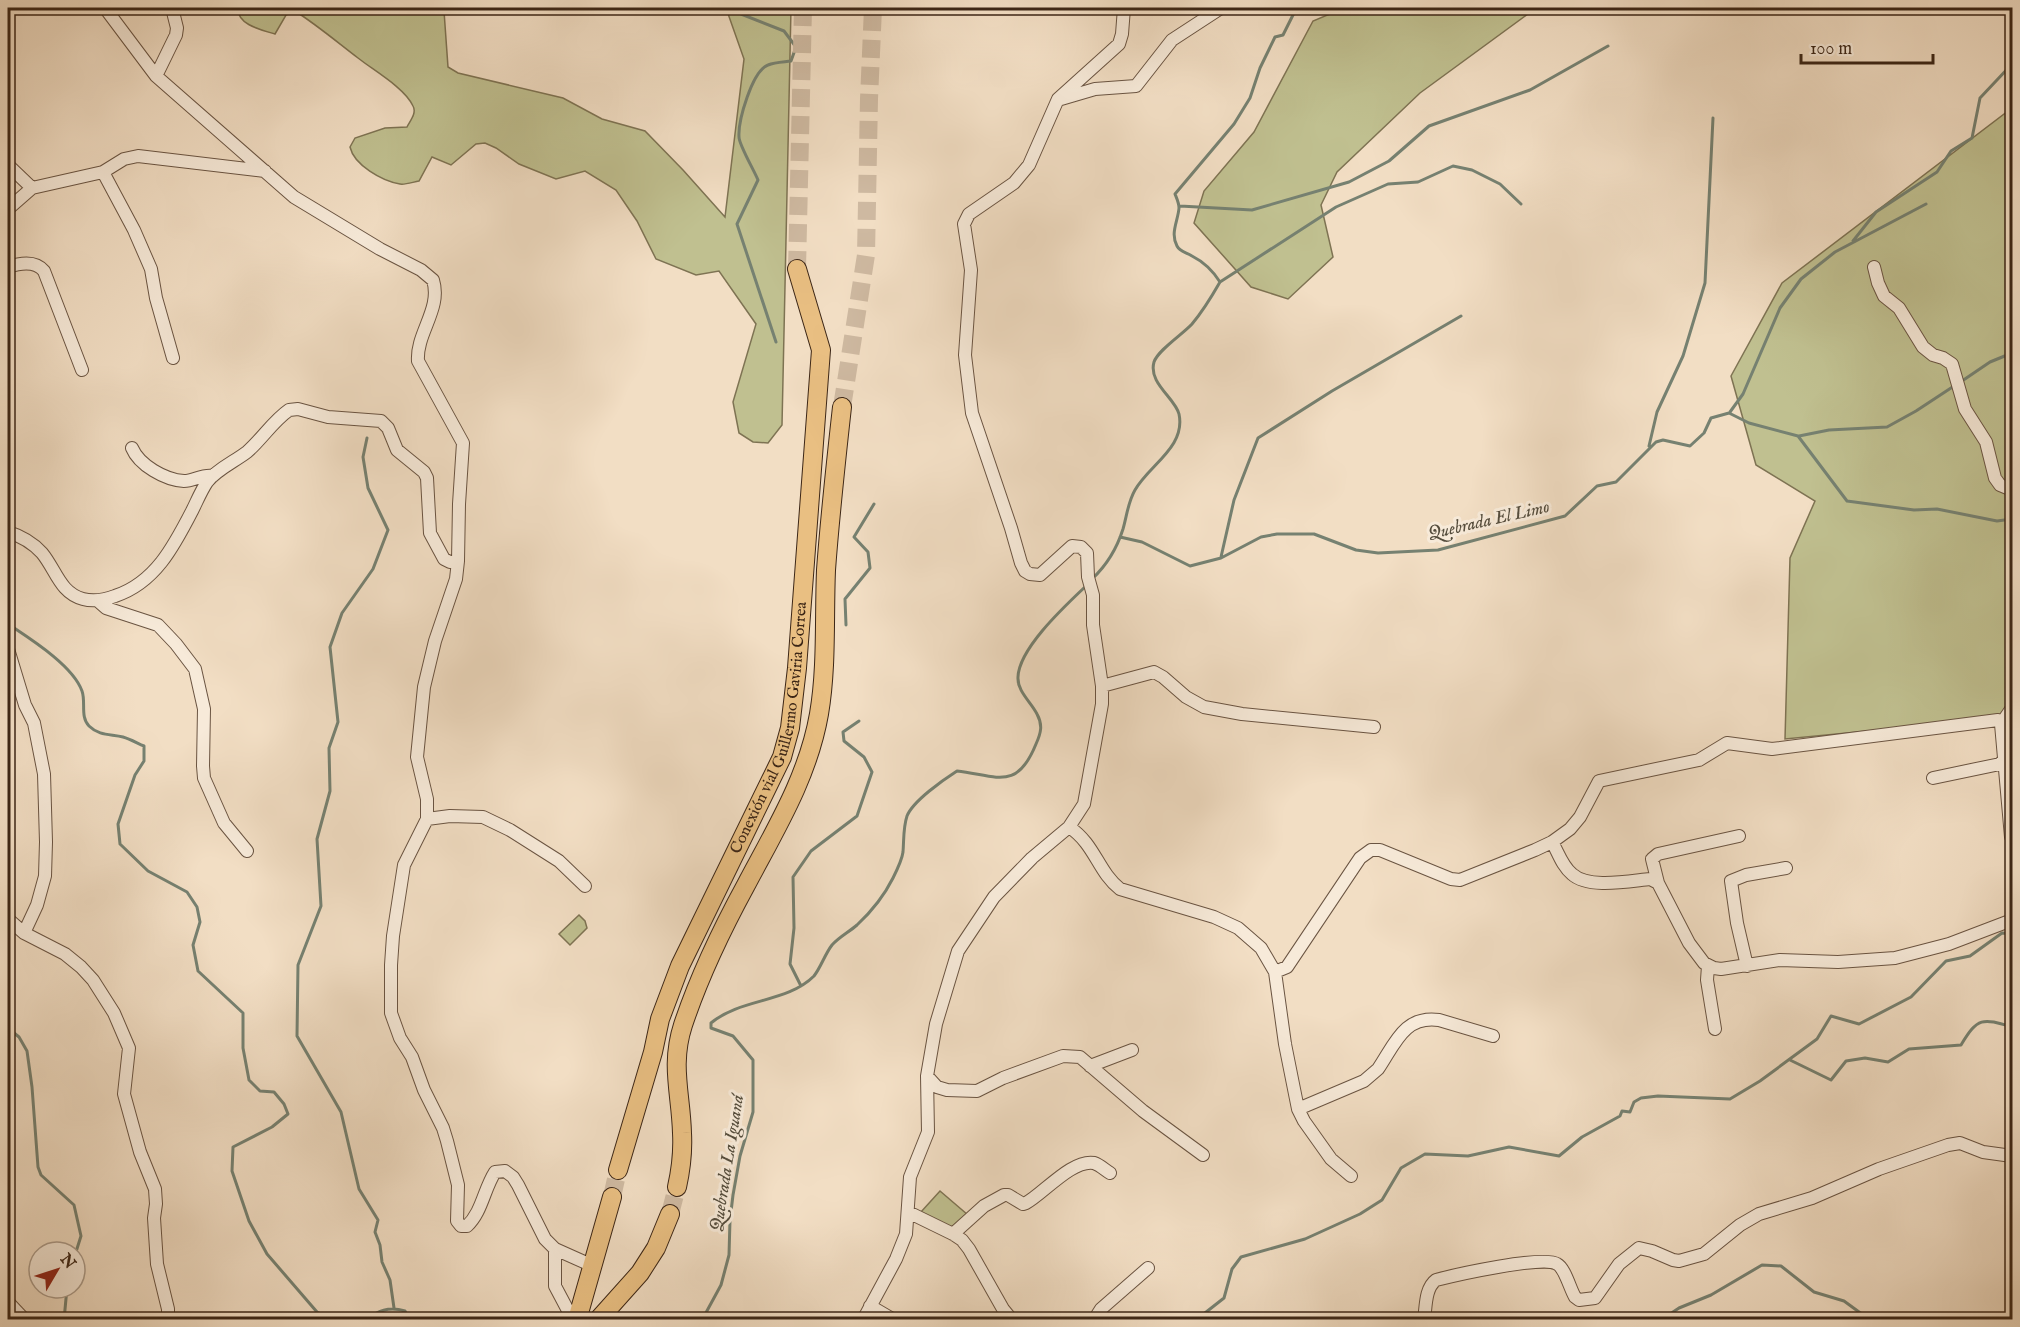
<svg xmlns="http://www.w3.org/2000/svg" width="2020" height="1327" font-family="'IM FELL English',serif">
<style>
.green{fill:#c0c090;stroke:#7e7353;stroke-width:1.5}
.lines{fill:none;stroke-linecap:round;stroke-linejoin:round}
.stream{stroke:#768171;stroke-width:3}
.highway-tunnel{stroke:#ceb9a1;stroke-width:18;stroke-dasharray:18 9;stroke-linecap:butt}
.minor-casing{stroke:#6a5442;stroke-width:14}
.highway-casing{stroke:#3c2616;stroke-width:20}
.minor{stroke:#f7ead9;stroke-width:12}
.highway{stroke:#e9bf82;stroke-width:18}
.labels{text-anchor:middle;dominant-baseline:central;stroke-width:6;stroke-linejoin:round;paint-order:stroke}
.street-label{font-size:16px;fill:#3c2616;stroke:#f7ead9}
.water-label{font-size:18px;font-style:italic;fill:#544c3c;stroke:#f7ead9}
</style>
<rect width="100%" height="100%" fill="#f2dec4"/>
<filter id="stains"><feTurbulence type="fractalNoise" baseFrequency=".00333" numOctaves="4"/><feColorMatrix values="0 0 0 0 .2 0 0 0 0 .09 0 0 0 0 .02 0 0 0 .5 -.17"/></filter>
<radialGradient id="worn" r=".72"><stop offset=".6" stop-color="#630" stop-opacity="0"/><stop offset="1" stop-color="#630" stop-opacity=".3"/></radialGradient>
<path class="green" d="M238,8H442L444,11L448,67L458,73L563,98L602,119L645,131L683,170L725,217L744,59L726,8H791L782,425L768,443L753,442L739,433L733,402L756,324L719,271L696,275L656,259L637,221L616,190L585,171L556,179L519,164L496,148L485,143L476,144L451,165L432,157L419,181C413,182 405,185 400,184C382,181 354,165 350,147L355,138L385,128L407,127C410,121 417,113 413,106C405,88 373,70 358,58C337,42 317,25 295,11L286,15L275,34C262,30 237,25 238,8Z
M1344,8H1536L1420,93L1337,172L1321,205L1333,257L1288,299L1251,287L1194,223L1204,191L1254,132L1313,21Z
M2012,108V717L1785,739L1790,558L1815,501L1756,465L1731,376L1782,283Z
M579,915L585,921L587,928L570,945L559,934Z
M940,1191L968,1215L954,1231L920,1213Z"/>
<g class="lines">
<path class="stream" d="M737,8L741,14L784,31L796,47L791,61C784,62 775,62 768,65C752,71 738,121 739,137C739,145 754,170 758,180L737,224L776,342
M1180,206L1252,210L1349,182L1389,161L1429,126L1530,90L1608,46
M1853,241L1876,212L1937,172L1951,151L1972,138L1980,98L2012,64
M1220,282L1336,207L1388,184L1418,182L1453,166L1472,170L1500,184L1521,204
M1962,381L1990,362L2012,353
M1730,412L1743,394L1780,308L1801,279L1835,252L1926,204
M1799,436L1829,430L1887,427L1916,411L1954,386
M367,438L363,457L368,488L388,530L373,569L342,613L330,647L338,722L329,748L330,791L317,839L321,906L298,965L297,1036L341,1112L359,1189L378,1220L375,1232L380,1245L382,1262L390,1280L394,1308
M1649,446L1657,412L1683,356L1705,283L1713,118
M1120,537L1142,542L1190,566L1221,558L1261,537L1277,534H1314L1356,550L1378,553L1438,550L1565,516L1597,486L1616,482L1656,442L1663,440L1690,446L1704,433L1711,418L1729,413L1749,423L1798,436L1847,501L1914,510L1937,509L1997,521L2012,519
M1221,557L1234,500L1258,438L1332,391L1461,316
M1092,579C1107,565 1117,548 1123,529C1127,515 1128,502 1135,490C1149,465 1186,447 1179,414C1175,398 1148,383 1154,362C1158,350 1183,334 1192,324C1203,311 1212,296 1220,282C1213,271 1204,262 1192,256C1186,252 1180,252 1177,246C1170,233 1178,221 1179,208C1179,203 1177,199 1175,194L1234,124L1250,98L1260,68L1275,37L1283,35L1295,11L1300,8
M8,580L12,597L8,613
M8,613L11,626C32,640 73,666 82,691C86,702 80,717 89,726C99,736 111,734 123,737C130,739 137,743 144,746V761L135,775L118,824L120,844L148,871L187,892L197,907L200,922L193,945L198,971L243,1013V1048L249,1080L260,1091L274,1092L284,1104L288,1114L272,1127L233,1147L232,1171L249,1221L267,1254L317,1312L333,1320
M846,625L845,599L870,568L868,552L854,537L874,504
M801,986L790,964L794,928L793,877L811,851L857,816L872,772L864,757L844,741L843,732L859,721
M8,1028L19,1037L27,1051L32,1087L38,1167L41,1175L74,1205L81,1236L75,1255
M1790,1060L1831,1080L1846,1061L1865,1058L1888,1062L1909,1049L1961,1045C1978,1017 1982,1018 2012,1027
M64,1320L67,1288
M364,1320C379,1311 388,1306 405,1311L410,1320
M702,1320L721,1285L729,1255L730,1220L733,1195L740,1156L753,1112V1060L733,1036L711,1028V1023C741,998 787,1003 814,976C821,967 825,954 832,945C839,937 849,932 857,925C871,912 885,894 893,878C897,870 902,860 903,852C904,840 903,828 907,816C913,801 943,780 957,771C998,776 1017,791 1036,744C1041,733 1043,725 1037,714C1031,702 1017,691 1018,677C1019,648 1066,605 1086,586
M1196,1320L1224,1298L1232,1269L1241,1257L1305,1239L1360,1214L1382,1200L1401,1168L1425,1154L1468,1156L1509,1147L1559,1156L1582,1137L1620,1116L1622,1111L1630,1112L1634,1102L1641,1098L1658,1096L1730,1099L1760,1081L1817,1039L1831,1016L1859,1024L1911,997L1946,961L1970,956L2002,933L2012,934
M1661,1320L1679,1308L1711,1295L1762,1265L1781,1266L1814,1292L1844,1301L1870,1320"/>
<path class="highway-tunnel" d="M797,269L803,8
M842,407L866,255L869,99L873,8
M612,1197L618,1170
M670,1214L677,1187"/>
<defs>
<path id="minor" d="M105,8L156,76L294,197L380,249L421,270L433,280C442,309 416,333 418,361L463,443L459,504L458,561
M156,76L176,35L177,28L172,8
M1061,99L1095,89L1136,86L1172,40L1221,8
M8,165L32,188
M103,172L134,230L151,269L156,298L173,358
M8,209L32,188L103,172L124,159L138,156L265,171
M8,267C20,263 35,260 44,271L82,370
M1874,267L1878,283L1884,296L1899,308L1923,347L1933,355L1943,358L1952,364L1965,409L1986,442L1995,478L2000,485L2012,490
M132,448C139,465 165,480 184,481C194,481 202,474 213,476
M8,532C21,536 32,542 42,553C56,570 60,593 83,599C94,602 104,600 115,596C155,583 174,546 192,511C197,501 201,491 207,482C217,469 234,462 247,452C262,439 273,421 289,410L298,409L328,417L381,421L388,428L397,450L424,472L427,478L430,533L444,559L450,562L458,561L456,579L435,641L424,687L417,757L427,799V819L404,865L393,936L391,965V1013L400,1038L412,1057L424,1090L443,1128L447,1141L458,1185L457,1221L461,1226H467C482,1212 484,1189 495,1172L505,1171L513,1177L518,1185L545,1239L555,1249L593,1266
M98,601L106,608L158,625L176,644L195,669L204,709L203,766L204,778L224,823L247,851
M8,649L25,705L34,723L44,774L46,842L45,876L37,905L24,933
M1102,686L1154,672L1163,677L1186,697L1204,707L1242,714L1374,727
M2001,724L2012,708
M1933,778L2000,764L2004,759
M427,819L450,816L483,817L510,830L559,861L585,886
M1069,827C1095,844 1098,872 1120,889L1214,917L1238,928L1261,948L1275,972L1287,967L1360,858L1371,850H1380L1451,879L1460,880L1535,850L1552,842L1570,829L1580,817L1599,781L1699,760L1727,743L1772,749L1998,720L2001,724L2011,837
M1552,842C1558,852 1562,866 1572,874C1588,889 1629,881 1650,879L1658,883L1689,943L1704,963L1714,968L1721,969L1780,960L1838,962L1895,958L1949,944L2012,920
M1658,883L1652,859L1658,854L1739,836
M8,919L24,933L65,954L81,967L93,980L114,1013L129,1048L124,1094L140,1152L155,1189L156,1204L154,1218L157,1264L168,1309V1320
M1708,966L1707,980L1715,1029
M1747,966L1737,923L1731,881L1746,875L1786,868
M1275,972L1285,1044L1298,1109L1304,1121L1331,1159L1351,1176
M1090,1066L1132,1050
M927,1076L937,1087L947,1090L977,1091L1003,1078L1063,1056L1080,1057L1143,1111L1203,1155
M1298,1109L1364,1081L1378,1069C1395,1044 1404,1015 1439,1020L1493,1036
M908,1212L953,1234L962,1240L969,1249L1003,1309L1012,1320
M953,1234L984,1206L1004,1195H1008L1023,1204L1026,1203C1043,1194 1072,1159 1094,1163C1100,1165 1105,1170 1110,1173
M555,1249V1286L573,1320
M8,1302L25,1320
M870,1306L894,1320
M863,1320L896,1259L906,1234L910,1177L928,1132L927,1076L936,1024L958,951L994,897L1032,858L1069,827L1084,804L1102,704V686L1093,625V595L1088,577L1087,553L1081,547L1072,546L1040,575L1030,574L1025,571L1021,563L1011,528L972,413L965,355L971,270L964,224L969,214L1014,183L1029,165L1058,99L1119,44L1122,34L1124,8
M1094,1320L1101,1309L1148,1268
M1424,1320C1426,1307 1425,1288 1436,1280C1455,1275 1544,1255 1557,1264C1565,1268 1570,1289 1575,1297L1579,1300L1595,1298L1619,1264L1639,1248L1652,1251L1673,1260L1679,1261L1704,1254L1740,1225L1759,1214L1812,1198L1879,1169L1948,1145L1960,1143L1983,1152L2012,1156"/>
<g id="highway">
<path id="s1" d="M618,1170L653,1052L660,1019L680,966L782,757L790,728L797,668L821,350L797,269"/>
<path d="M677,1187C681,1169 683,1151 682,1133C681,1094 670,1065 683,1025C699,977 722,929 746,885C775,830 808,777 819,714C827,667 824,618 826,570C830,515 836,461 842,407"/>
<path d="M577,1320L612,1197"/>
<path d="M598,1320L640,1273L656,1248L670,1214"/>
</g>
</defs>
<use href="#minor" class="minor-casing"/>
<use href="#highway" class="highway-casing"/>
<use href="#minor" class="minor"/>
<use href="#highway" class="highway"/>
</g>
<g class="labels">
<g class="street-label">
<text stroke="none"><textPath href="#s1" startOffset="471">Conexión vial Guillermo Gaviria Correa</textPath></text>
</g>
<g class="water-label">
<text transform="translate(1489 521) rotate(-13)">Quebrada El Limo</text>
<text transform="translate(728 1163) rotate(-81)">Quebrada La Iguaná</text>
</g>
</g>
<rect width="2020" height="1327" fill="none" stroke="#f2dec4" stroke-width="30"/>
<rect x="9" y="9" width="2002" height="1309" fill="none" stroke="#3c2616" stroke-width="3"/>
<rect x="15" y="15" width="1990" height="1297" fill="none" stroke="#3c2616" stroke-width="1.5"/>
<g transform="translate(57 1270) rotate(51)"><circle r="28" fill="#f7ead9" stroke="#ac9c8b" stroke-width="1.5"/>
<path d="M0-4.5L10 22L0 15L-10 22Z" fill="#8f2418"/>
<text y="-9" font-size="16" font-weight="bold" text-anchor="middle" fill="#3c2616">N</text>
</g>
<path d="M1801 54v9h132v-9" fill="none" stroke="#3c2616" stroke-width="3"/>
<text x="1810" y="54" font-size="18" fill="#3c2616" stroke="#f7ead9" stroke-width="4.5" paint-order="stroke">100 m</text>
<rect width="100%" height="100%" filter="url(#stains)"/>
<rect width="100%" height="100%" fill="url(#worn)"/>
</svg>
